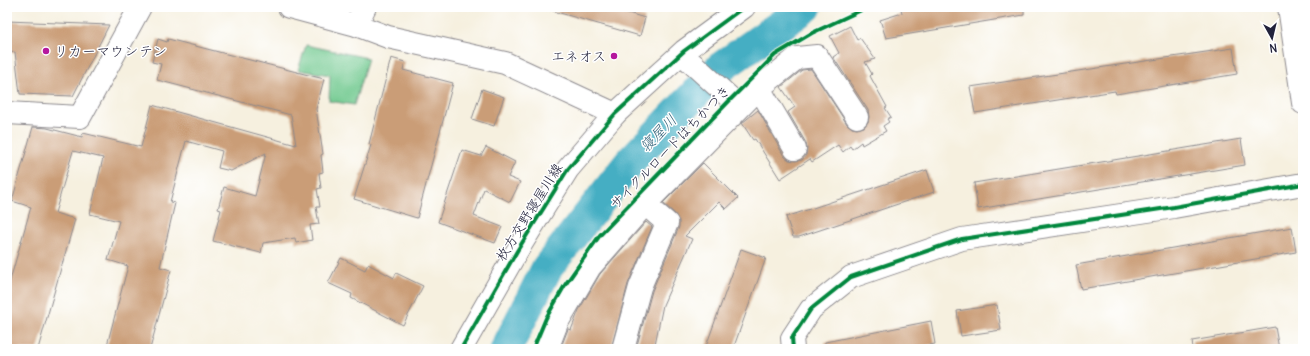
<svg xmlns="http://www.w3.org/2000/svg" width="1310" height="356" font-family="Delius,'Klee One',sans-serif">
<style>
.green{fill:#71c98f;stroke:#4a7665}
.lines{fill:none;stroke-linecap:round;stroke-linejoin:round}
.river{stroke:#44aec3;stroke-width:32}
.building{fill:#ca9d77}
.minor-casing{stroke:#8c898d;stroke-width:24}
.major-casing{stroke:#8c898d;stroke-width:24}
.minor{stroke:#fff;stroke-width:22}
.major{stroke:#fff;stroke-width:22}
.cycleway-casing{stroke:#fff;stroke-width:6}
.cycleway{stroke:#00873e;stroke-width:4}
.poi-dot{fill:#b5179e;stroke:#fff;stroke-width:1.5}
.labels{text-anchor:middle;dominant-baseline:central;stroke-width:3;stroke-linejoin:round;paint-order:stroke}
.poi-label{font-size:14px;fill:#22223b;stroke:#fff;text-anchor:start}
.street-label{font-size:14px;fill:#22223b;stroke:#fff}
.water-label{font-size:15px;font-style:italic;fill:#316178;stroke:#fff}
</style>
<rect width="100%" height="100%" fill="#fff"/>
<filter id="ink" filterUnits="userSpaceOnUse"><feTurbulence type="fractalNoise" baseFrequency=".025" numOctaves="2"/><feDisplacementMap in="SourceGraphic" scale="8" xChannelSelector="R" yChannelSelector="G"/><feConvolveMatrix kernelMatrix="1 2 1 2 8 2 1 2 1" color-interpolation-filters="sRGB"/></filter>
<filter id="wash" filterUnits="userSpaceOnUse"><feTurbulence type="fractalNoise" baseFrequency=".012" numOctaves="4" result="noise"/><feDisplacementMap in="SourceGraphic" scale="16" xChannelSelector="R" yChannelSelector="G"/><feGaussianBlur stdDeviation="0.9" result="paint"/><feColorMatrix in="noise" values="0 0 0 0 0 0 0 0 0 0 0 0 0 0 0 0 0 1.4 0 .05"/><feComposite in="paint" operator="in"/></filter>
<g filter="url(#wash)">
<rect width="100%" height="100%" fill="#f6f0df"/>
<path class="green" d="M306,45L368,58L354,105L329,101L330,75L298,70Z"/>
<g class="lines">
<path class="river" d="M506,349L547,268L631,161L720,68L806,7"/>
</g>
<g id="blocks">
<path class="building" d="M554,7H608L645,18L640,36L553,11Z
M916,7H1024V15L886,38L880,20L902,13L901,9Z
M7,21L109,25L73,96L20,94L15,52L7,53Z
M850,26L857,40L860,38L875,59L865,62L872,74L870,76L887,107L885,108L891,117L887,119L889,122L883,126L886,131L862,145L861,142L852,149L850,146L843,152L838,145L812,162L810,159L780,179L755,139L753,140L742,123L758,110L784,156L789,160L795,161L802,160L806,155L807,149L806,143L788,112L795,107L781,87L802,70L811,69L847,124L852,128L857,129L864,127L868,122L869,117L868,110L833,57L839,53L830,36Z
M158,39L167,42L168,39L324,79L316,109L323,154L321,155L323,172L319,173L321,188L317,189L320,207H316L319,224L310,225L312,240L296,243L295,238L263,243L261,253L213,241L221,210L218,209L224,187L255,196L266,153L231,171L218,168L222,151L186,141L170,202L175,203L160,267L171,270L150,349H106L128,266L108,260L119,221L90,214L103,158L73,151L55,213L75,219L38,349H7V291L31,207L12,201L33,127L47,128L82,137L83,133L141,147L152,105L296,145L291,115L157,80L161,64L152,62Z
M1233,48L1237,74L1116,94L1115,91L975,113L970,87Z
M391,58L405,62L403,70L453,83L417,218L354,199L371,145L369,144Z
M482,89L504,97L494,126L472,119Z
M1241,139L1245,165L978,209L974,183Z
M486,147L515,162L508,177L520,182L510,202L484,189L474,216L502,227L495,243L438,222L462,150L481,156Z
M703,163L738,198L726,209L719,202L685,236L692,239L663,305L654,349H636L652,291L679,227V221L675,214L663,203Z
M927,170L934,192L799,237H793L786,217Z
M646,222L652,227L628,284L611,349H567L561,347L568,329L571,330L579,310L600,274Z
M1292,227L1296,252L1081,289L1076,265Z
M741,249L766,258L733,349H705Z
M341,258L365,270L368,264L394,278L396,273L423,286L403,325L351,298L352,294L328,283Z
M997,305L1001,330L961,336L957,311Z
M931,321L935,344L911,349H825V342Z
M1275,327L1279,349H1193L1192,341Z"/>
</g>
</g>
<g filter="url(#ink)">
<use href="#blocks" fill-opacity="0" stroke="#8c898d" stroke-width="1"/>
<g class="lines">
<defs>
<path id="minor" d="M289,7L356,25L388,37L505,63L615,114
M1289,7L1303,103
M356,25L365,7
M682,54L740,107
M759,88L795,149
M7,113L80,117L140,7
M547,349L557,323L590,267L645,204L759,88L797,58L817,56L857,117
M623,349L640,287L667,223L645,204
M793,349L792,338L811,309L851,277L962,239L1174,207L1303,184"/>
<path id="major" d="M461,349L517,251L568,169L615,114L684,51L744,7"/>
</defs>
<use href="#minor" class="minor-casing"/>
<use href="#major" class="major-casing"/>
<use href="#minor" class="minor"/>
<use href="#major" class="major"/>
<defs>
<path id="cycleway" d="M461,349L517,251L568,169L615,114L684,51L744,7
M533,349L546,318L565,285L600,235L731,99L775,55L812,33L868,7
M793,349L792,338L811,309L851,277L962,239L1174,207L1303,184"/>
</defs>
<use href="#cycleway" class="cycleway-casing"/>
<use href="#cycleway" class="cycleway"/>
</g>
</g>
<g class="poi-dot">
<circle cx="46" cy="51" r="4"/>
<circle cx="614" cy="56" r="4"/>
</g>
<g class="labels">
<g class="poi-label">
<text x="54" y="51">リカーマウンテン</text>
<text x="606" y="56" text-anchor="end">エネオス</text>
</g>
<g class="street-label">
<text transform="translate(670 147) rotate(-46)">サイクルロードはちかづき</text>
<text transform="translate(529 212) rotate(-58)">枚方交野寝屋川線</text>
</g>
<g class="water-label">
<text transform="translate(658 133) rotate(-46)">寝屋川</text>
</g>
</g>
<rect width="1310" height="356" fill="none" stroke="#fff" stroke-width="24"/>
<g transform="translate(1272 38) rotate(172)" stroke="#ffffff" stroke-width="3" paint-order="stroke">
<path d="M0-3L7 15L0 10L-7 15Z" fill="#22223b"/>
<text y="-6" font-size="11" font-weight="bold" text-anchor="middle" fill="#22223b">N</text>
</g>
</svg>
